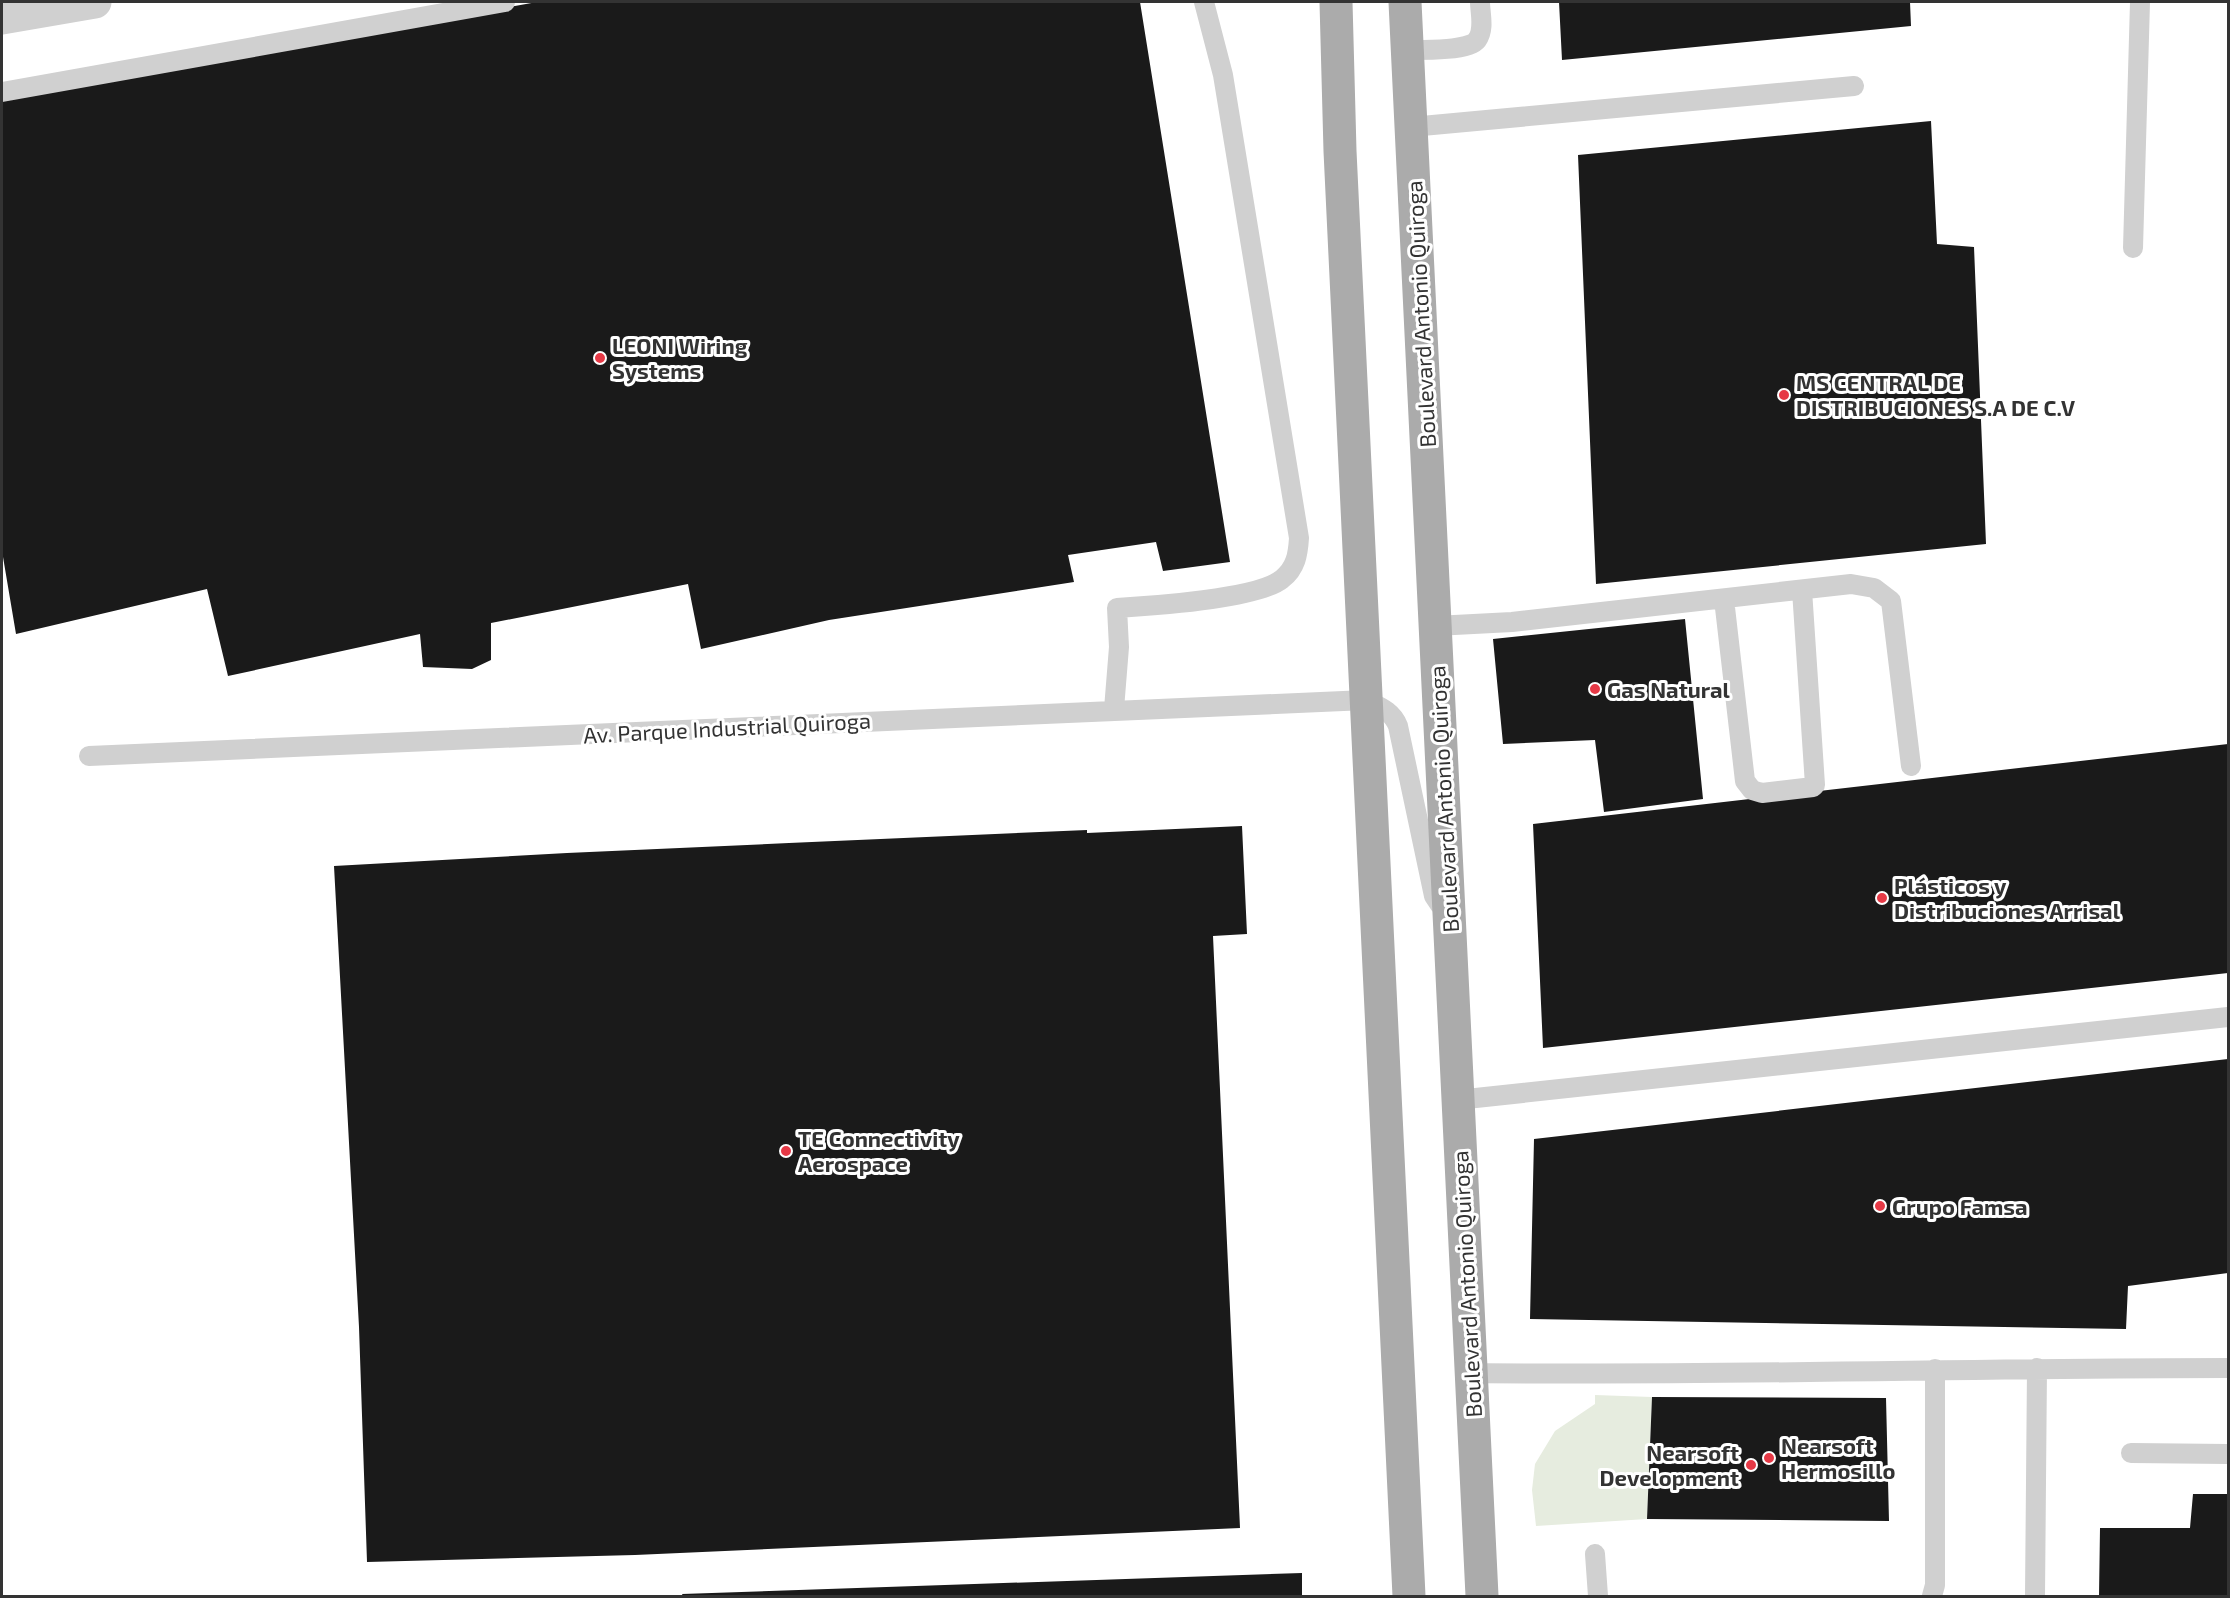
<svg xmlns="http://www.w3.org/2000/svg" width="2230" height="1598" font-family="'Exo 2',sans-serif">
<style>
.green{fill:#e6ecdf}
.building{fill:#1a1a1a}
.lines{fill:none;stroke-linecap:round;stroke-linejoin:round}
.lane{stroke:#d0d0d0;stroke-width:20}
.street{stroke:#d0d0d0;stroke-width:33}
.primary{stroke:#ababab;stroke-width:33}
.poi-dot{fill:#e63946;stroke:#fff;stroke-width:2}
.labels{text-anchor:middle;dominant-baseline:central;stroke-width:6;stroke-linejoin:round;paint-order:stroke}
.street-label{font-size:22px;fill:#333;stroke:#fff}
.poi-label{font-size:22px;font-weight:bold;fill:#333;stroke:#fff;text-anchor:start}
</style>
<rect width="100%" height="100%" fill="#fff"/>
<path class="green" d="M1595,1395L1652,1397L1647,1519L1536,1526L1532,1490L1535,1464L1555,1431L1595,1404Z"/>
<path class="building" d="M537,2H1140L1230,562L1163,571L1156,542L1068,555L1074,582L829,620L701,649L688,584L491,623V660L472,669L423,667L420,634L228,676L207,589L16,634L2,551V98Z
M1559,2H1910L1911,26L1562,60Z
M1931,121L1937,244L1974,247L1986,544L1596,584L1578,155Z
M1685,619L1703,799L1604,812L1595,740L1503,744L1493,639Z
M2228,744V973L1543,1048L1533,824Z
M1242,826L1247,934L1213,936L1240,1528L635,1555L367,1562L359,1327L334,866L567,853L789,843L1087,830V833Z
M2228,1059V1273L2128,1286L2126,1329L1530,1319L1534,1139Z
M1652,1397L1886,1398L1889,1521L1647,1519Z
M2193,1494H2228V1596H2099L2100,1528H2190Z
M1302,1573V1596H683L682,1594Z"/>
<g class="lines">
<path class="lane" d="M1407,50C1421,50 1469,51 1477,40C1485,29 1480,13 1480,2
M2,92L505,2
M1411,127L1854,86
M2133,248L2140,2
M1724,599L1745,781L1752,790L1762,793L1813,787L1815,785L1802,590
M1435,626L1512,622L1851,584L1874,588L1891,601L1911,766
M1114,709L1119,647L1117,608C1151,606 1258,599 1282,579C1296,568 1298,554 1299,538L1223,75L1204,2
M89,756L1366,700C1380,707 1392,711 1398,726L1434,896L1440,905
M1457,1100L2228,1017
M1471,1373C1723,1376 1976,1368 2228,1368
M2131,1453L2228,1454
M1595,1554L1598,1596
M1932,1596L1935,1585V1369
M2035,1596L2037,1368"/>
<path class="street" d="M2,18L95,2"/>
<path class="primary" d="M1336,2L1340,151L1409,1596
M1405,2L1482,1596"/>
</g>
<g class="poi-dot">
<circle cx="600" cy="358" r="6"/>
<circle cx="1784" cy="395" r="6"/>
<circle cx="1595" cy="689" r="6"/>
<circle cx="1882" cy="898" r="6"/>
<circle cx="786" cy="1151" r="6"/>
<circle cx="1880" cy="1206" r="6"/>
<circle cx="1769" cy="1458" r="6"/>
<circle cx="1751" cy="1465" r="6"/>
</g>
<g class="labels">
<g class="street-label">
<text transform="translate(1420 314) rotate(-93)">Boulevard Antonio Quiroga</text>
<text transform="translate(727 727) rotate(-3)">Av. Parque Industrial Quiroga</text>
<text transform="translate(1443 799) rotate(-93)">Boulevard Antonio Quiroga</text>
<text transform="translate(1466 1284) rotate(-93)">Boulevard Antonio Quiroga</text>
</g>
<g class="poi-label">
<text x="612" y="345">LEONI Wiring<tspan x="612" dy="25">Systems</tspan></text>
<text x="1796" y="382">MS CENTRAL DE<tspan x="1796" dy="25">DISTRIBUCIONES S.A DE C.V</tspan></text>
<text x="1607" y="689">Gas Natural</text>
<text x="1894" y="885">Plásticos y<tspan x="1894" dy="25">Distribuciones Arrisal</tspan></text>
<text x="798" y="1138">TE Connectivity<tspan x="798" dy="25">Aerospace</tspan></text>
<text x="1892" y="1206">Grupo Famsa</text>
<text x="1781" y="1445">Nearsoft<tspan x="1781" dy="25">Hermosillo</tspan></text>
<text x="1739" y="1452" text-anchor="end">Nearsoft<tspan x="1739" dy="25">Development</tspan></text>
</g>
</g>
<rect width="2230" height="1598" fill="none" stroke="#333333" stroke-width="6"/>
</svg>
